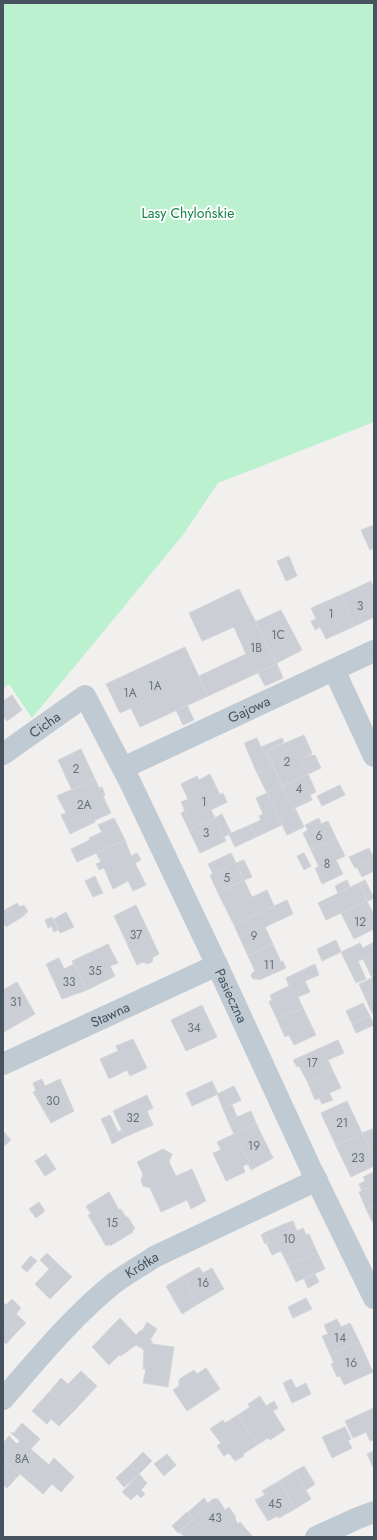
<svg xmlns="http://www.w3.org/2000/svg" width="377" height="1540" font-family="Jost,sans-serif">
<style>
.green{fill:#bbf1cf}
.building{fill:#cbced4;stroke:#d3d5db}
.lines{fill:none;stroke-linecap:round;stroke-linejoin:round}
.minor{stroke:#bfcad2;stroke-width:22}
.labels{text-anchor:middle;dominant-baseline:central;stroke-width:4;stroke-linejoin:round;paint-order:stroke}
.number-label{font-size:12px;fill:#67727c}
.park-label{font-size:14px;fill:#128348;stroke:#fff}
.street-label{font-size:14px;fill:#46535e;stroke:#fff}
</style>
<rect width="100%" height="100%" fill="#f2efef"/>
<path class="green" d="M3,3H374V422L218,483L183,535L32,718L9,684L3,688Z"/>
<path class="building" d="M374,525V548L370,550L361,530Z
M289,556L297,576L286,581L277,561Z
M371,581L374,589V617L355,626L341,595Z
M239,589L277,664L208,696L199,676L246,654L234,627L202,641L189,613Z
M341,595L355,626L326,639L320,627L315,630L311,621L316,619L311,608Z
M281,610L302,650L277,663L255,622Z
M185,647L208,696L140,727L131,708L120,713L106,684Z
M277,664L283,678L265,686L258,673Z
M12,695L22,710L7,721L3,716V701Z
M187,705L194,720L183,725L176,710Z
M304,735L312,753L301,759L308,774L282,786L266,751Z
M257,738L264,755L268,754L273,765L257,773L244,743Z
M282,738L284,742L266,751L268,754L264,755L261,747Z
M81,749L95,779L72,790L58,760Z
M311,754L312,756L315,755L321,768L308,774L301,759Z
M273,765L282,786L267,793L257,773Z
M210,774L220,795L223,793L227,802L211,810L215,818L189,830L181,813L185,811L181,802L188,799L181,784L197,776L199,780Z
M308,774L316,792L310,795L312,800L293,809L282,786Z
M95,779L99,788L102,787L105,795L103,796L111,813L95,820V822L70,834L61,815L66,813L57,796Z
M340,785L345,795L322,806L317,796Z
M282,786L293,809L295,808L304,827L287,835L267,793Z
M267,793L282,825L256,837L250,825L261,820L259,816L263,814L256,798Z
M222,814L231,833L224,837L215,818Z
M114,818L125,840L77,862L71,849L90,840L89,838L102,832L98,825Z
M215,818L226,841L200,853L189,830Z
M319,818L321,824L328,821L336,838L311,850L303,833L308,830L305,825Z
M250,825L256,837L235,847L229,834Z
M336,838L345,856L336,860L343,874L322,884L315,868L319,867L311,850Z
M125,840L131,856L137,853L141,860L135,863L146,885L133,891L128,881L113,889L104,868L99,870L96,864L101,862L96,853Z
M369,848L374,858L355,868L349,857Z
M231,853L236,863L213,874L208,864Z
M304,853L311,866L304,870L297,856Z
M374,858V871L362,877L357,867Z
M244,860L252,877L244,880L236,863Z
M236,863L244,880L218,893L210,875Z
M95,876L103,893L93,897L85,881Z
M244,880L252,897L267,890L274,906L234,925L218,893Z
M347,880L350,887L338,893L335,886Z
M365,880L374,898L368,901L359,883Z
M359,883L367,901L326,920L318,903Z
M287,900L293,914L265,927L273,944L248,956L234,925Z
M367,901L374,915V929L354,939L341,913Z
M17,903L20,907L24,905L28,912L24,914L25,915L6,927L3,922V911Z
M136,905L159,954L153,957L152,962L147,964L143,962L137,965L114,916Z
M66,912L74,927L60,933L54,919Z
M52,917L58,930L54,932L51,926L48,928L45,920Z
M336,940L341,952L322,961L317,949Z
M374,942V975L371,976L363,959L358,961L366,979L356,983L341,952L360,943L363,948Z
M108,944L118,963L110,966L115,976L87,990L72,961Z
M273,944L281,962L283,961L286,968L259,980V979H253L251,976L252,973L255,971L248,956Z
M59,958L64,969L74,964L87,990L62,999L46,964Z
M315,964L319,975L305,981L310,992L298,997L303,1008L277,1019L269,1002L272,1000L270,995L289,986L286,978Z
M374,975V1012L372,1013L359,984L372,978L371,977Z
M17,982L35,1014L4,1032L3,1029V990Z
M363,1003L370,1016L352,1024L346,1011Z
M202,1005L217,1037L186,1051L171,1020Z
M303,1008L316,1035L294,1045L289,1035L285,1037L277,1019Z
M370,1016L374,1025L356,1033L352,1024Z
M133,1039L147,1068L130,1076L127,1070L109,1079L100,1059L118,1051L116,1046Z
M338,1040L344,1053L328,1060L333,1071L308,1083L299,1066L297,1067L293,1060Z
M333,1071L341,1088L329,1093L333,1100L322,1104L319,1098L315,1100L308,1083Z
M42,1079L45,1086L60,1079L74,1111L51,1123L33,1092L36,1091L33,1083Z
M212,1081L218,1094L192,1106L186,1093Z
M234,1086L241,1100L223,1109L217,1094Z
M147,1095L153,1108L147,1111L153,1125L125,1137L113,1111Z
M347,1101L362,1133L336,1146L321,1113Z
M232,1105L237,1117L228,1121L223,1109Z
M251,1111L256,1123L234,1134L228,1121Z
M110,1115L118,1132L109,1136L101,1119Z
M256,1123L273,1158L253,1169L234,1134Z
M372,1129L374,1134V1147L370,1149L362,1133Z
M122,1130L125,1137L112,1144L109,1136Z
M3,1131L11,1140L3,1147Z
M362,1133L370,1149L374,1147V1166L351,1177L336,1146Z
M234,1134L253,1169L251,1170L248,1164L243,1166L245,1172L226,1181L213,1153L221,1150L217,1142Z
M163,1149L172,1154L169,1162L176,1176L192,1169L206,1201L191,1209L187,1200L161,1212L150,1188L143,1186L141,1181L143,1174L137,1162Z
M46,1154L56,1169L45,1176L35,1161Z
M374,1172V1185L362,1191L359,1184L365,1181L363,1177Z
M374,1185V1206L366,1209L359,1192Z
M109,1192L119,1210L121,1209L126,1217H128L135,1229L132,1230L133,1232L110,1246V1244L106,1246L88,1215L91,1214L86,1206Z
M39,1202L45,1211L36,1218L29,1209Z
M374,1206V1225L366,1209Z
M293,1221L297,1231L303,1228L306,1235L309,1234L317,1252L288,1265L281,1251L272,1255L267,1244L269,1243L264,1233L284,1224Z
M264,1233L269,1243L265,1244L261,1235Z
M317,1252L325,1269L296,1282L288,1265Z
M47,1253L56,1262L49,1269L40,1260Z
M31,1256L37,1261L27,1272L21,1267Z
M56,1262L72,1277L50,1299L35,1284Z
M199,1267L203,1273L212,1268L224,1289L198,1304L183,1276Z
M315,1274L319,1282L308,1288L304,1279Z
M183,1276L198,1304L182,1314L166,1286Z
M306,1298L312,1309L293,1318L288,1307Z
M12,1299L21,1308L16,1314L6,1305Z
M3,1302L26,1323L16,1333L3,1322Z
M120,1318L136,1335L141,1330L142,1331L147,1322L157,1329L150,1340L152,1341V1344L174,1347L168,1387L143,1383L146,1369H143L144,1350L136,1345L121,1356L119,1355L109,1365L92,1347Z
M337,1319L341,1327L350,1323L359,1341L330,1354L322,1336L328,1334L324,1325Z
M3,1322L16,1333L6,1344L3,1341Z
M359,1341L373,1372L344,1385L340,1376L337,1377L331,1364L334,1363L330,1354Z
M206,1368L220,1389L187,1411L173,1390L179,1386V1380L181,1378L194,1370L197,1374Z
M81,1371L97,1386L73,1412L50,1391L61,1378L68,1384Z
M291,1379L296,1388L306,1383L311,1394L292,1403L283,1383Z
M50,1391L73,1412L59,1426L51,1419L47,1424L32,1411Z
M260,1396L266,1406L274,1401L278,1408L273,1411L285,1430L270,1440L268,1438L257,1445L238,1415L250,1407L248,1404Z
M374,1408V1440L370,1441L366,1432L353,1438L345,1421Z
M238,1415L257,1445L243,1454L244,1456L235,1461L229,1453L224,1456L217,1446L221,1443L210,1429L223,1420L225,1423Z
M22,1423L40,1439L31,1449L49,1465L54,1458L74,1477L61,1492L52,1484L43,1494L3,1459V1443L9,1436L17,1444L20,1441L11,1433L12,1432L13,1434Z
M345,1427L351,1439L348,1441L352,1448L332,1458L322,1437Z
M374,1451V1469L367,1454Z
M143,1452L152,1461L139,1474L130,1465Z
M167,1454L176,1465L164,1476L154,1464Z
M3,1459L20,1474L7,1488L3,1485Z
M130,1465L139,1474L124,1487L116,1478Z
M304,1466L315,1484L306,1490L295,1471Z
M295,1471L311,1499L295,1509L279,1481Z
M139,1474L147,1483L141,1490L145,1494L141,1498L137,1494L131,1500L122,1492Z
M279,1481L295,1509L279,1518L277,1516L268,1521L255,1500L265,1495L262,1491Z
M204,1498L209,1505L194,1519L188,1512Z
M213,1499H218L225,1510L229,1507L235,1516L236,1521L238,1524L240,1522L253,1537H211L194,1519L209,1505L208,1503Z
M187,1512L194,1519L178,1533L172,1526Z
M194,1519L211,1537H185L179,1532Z"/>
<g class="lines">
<g class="minor">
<path d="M334,670L374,756"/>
<path id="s1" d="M3,754L85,696L130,782L217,965L311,1169L374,1298"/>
<path id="s2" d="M123,768L374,651"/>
<path id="s3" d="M3,1064L217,965"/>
<path id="s4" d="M3,1399C38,1359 72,1317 113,1284C126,1274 141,1266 154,1257L317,1180"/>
<path d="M316,1537L358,1518L374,1512"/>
</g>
</g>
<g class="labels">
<g class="number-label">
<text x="360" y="606">3</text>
<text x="331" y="614">1</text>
<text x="278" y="635">1C</text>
<text x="256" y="648">1B</text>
<text x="155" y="686">1A</text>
<text x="130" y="693">1A</text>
<text x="287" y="762">2</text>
<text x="76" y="769">2</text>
<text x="299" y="789">4</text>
<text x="204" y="802">1</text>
<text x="84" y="805">2A</text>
<text x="206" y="833">3</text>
<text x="319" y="836">6</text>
<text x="327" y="864">8</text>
<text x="227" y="878">5</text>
<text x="360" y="922">12</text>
<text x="136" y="935">37</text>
<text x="254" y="936">9</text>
<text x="269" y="965">11</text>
<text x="95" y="971">35</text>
<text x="69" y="982">33</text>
<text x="16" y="1002">31</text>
<text x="194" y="1028">34</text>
<text x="312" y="1063">17</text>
<text x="53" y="1101">30</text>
<text x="133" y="1118">32</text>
<text x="342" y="1123">21</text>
<text x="254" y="1146">19</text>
<text x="358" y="1158">23</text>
<text x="112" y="1223">15</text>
<text x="289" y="1239">10</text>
<text x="203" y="1283">16</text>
<text x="340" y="1338">14</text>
<text x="351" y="1363">16</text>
<text x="22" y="1459">8A</text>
<text x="275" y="1504">45</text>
<text x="215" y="1518">43</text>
</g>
<g class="park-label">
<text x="188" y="213">Lasy Chylońskie</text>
</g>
<g class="street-label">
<text stroke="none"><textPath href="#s2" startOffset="139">Gajowa</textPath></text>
<text stroke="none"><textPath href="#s1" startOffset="51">Cicha</textPath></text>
<text stroke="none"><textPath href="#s1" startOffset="434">Pasieczna</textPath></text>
<text stroke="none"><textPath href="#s3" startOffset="118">Stawna</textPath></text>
<text stroke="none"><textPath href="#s4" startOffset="194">Krótka</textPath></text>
</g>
</g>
<rect width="377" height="1540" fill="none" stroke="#46535e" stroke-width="8"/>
</svg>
